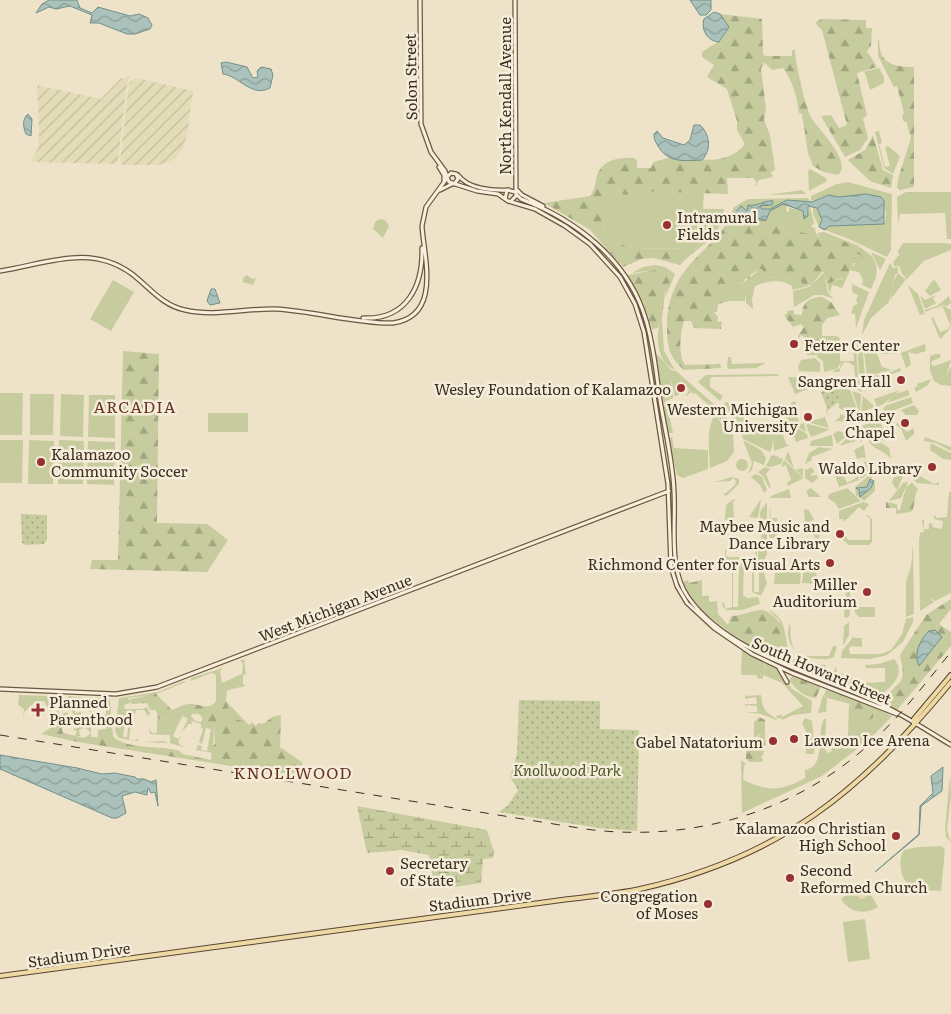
<svg xmlns="http://www.w3.org/2000/svg" width="951" height="1014" font-family="Literata,serif">
<style>
.farmland{fill:url(#farmland-furrows)}
.green{fill:#c6cc9d;fill-rule:evenodd}
.forest{fill:url(#forest-firs)}
.wetland{fill:url(#wetland-marsh)}
.sand{fill:url(#sand-dots)}
.park{fill:url(#park-dots)}
.water{fill:url(#water-waves);stroke:#709189}
.lines{fill:none;stroke-linecap:round;stroke-linejoin:round}
.secondary-casing{stroke:#6c5741;stroke-width:5.5}
.primary-casing{stroke:#584432;stroke-width:6}
.secondary{stroke:#f8f0dd;stroke-width:3}
.primary{stroke:#eed8a4;stroke-width:4}
.rail{stroke:#3b2e21;stroke-width:1;stroke-dasharray:9 9;stroke-linecap:butt}
.poi-dot{fill:#973030;stroke:#f5edd9;stroke-width:2}
.labels{text-anchor:middle;dominant-baseline:central;stroke-width:5;stroke-linejoin:round;paint-order:stroke}
.street-label{font-size:15px;fill:#3b2e21;stroke:#f5edd9}
.poi-label{font-size:15px;fill:#3b2e21;stroke:#f5edd9;text-anchor:end}
.park-label{font-size:15px;font-style:italic;fill:#4a5628;stroke:#f5edd9}
.neighbourhood-label{font-size:16px;letter-spacing:1px;fill:#663122;stroke:#f5edd9}
</style>
<defs>
<pattern id="farmland-furrows" width="10" height="10" patternUnits="userSpaceOnUse" patternTransform="scale(1.25)"><rect width="10" height="10" fill="#e3dcb7"/><path d="M-1 1l2-2M0 10L10 0M9 11l2-2" fill="none" stroke="#c4bd9d"/></pattern>
<pattern id="forest-firs" width="22" height="20" patternUnits="userSpaceOnUse" patternTransform="scale(1.25)"><rect width="22" height="20" fill="#c6cc9d"/><path d="M5 1l3.5 6h-7zM16 11l3.5 6h-7z" fill="#a2a680"/></pattern>
<pattern id="wetland-marsh" width="20" height="14" patternUnits="userSpaceOnUse" patternTransform="scale(1.25)"><rect width="20" height="14" fill="#c6cc9d"/><path d="M1 5h8M5 5V1M11 12h8M15 12V8" fill="none" stroke="#a2a680"/></pattern>
<pattern id="sand-dots" width="8" height="8" patternUnits="userSpaceOnUse" patternTransform="scale(1.25)"><rect width="8" height="8" fill="#e8d8a8"/><path d="M2 2h.1M6 6h.1" fill="none" stroke="#c8ba90" stroke-width="1.8" stroke-linecap="round"/></pattern>
<pattern id="park-dots" width="8" height="8" patternUnits="userSpaceOnUse" patternTransform="scale(1.25)"><rect width="8" height="8" fill="#c6cc9d"/><path d="M2 2h.1M6 6h.1" fill="none" stroke="#a2a680" stroke-width="1.8" stroke-linecap="round"/></pattern>
<pattern id="water-waves" width="16" height="10" patternUnits="userSpaceOnUse" patternTransform="scale(1.25)"><rect width="16" height="10" fill="#aac2bb"/><path d="M0 5q4-4 8 0t8 0" fill="none" stroke="#8c9e98"/></pattern>
</defs>
<rect width="100%" height="100%" fill="#eee3c9"/>
<path class="farmland" d="M130,76L127,83L118,161L115,164L31,162L38,148L39,130L37,85L101,99L120,79Z
M136,78L193,91L187,136L183,148L176,158L166,163L157,165H122L120,161L129,83Z"/>
<path class="green" d="M879,68L884,77V83L870,90L865,73L863,72Z
M879,131L882,143L879,144L885,167L890,166L885,147L888,146L900,156L893,174L884,168L875,132Z
M810,169L826,178L827,181L809,191L808,171Z
M848,182L892,194L891,250L887,257L849,239L825,230L829,226L885,223L886,212L881,197L866,194L839,197L833,195L811,201V196L837,184Z
M802,190L806,194L767,195Z
M639,191L704,192L703,209L700,210L702,241L695,249L633,248L606,240L603,217V196L615,193L627,195Z
M906,192H951V239H947L945,213L900,214L898,225L897,197Z
M808,198L810,202L787,200L770,209H762L760,206L773,204L772,201C764,201 751,204 747,211L742,207L743,217L766,220L746,223L744,220L728,219L734,207L748,199Z
M783,203L787,206L786,211L789,212V208L803,211L804,219L807,218L810,206L814,223L811,227L815,228L816,236L780,228L767,219L770,211Z
M813,206C820,209 824,220 819,227L813,214Z
M380,219L385,220L389,226L383,238L373,229L375,222Z
M824,232L857,245L829,238L820,240L818,233Z
M903,243H944L951,244V250L924,261L905,281L906,278L902,274L899,266H894L893,262L899,255L898,251Z
M871,252L886,259L880,270Z
M859,254L863,259L871,255C880,267 877,277 871,289L862,285L863,280L859,272L849,270L855,264V257Z
M890,263L893,268L898,267V273L905,279L904,282L890,300L893,282L898,273L895,275L889,302L871,318L862,335L864,320Z
M656,265L665,267L675,274L665,298L669,274L654,270L632,273L643,267Z
M760,269L763,270V275L766,278L780,277L787,280L797,277L805,287L792,290V286C781,278 767,281 755,286L752,299L753,309L746,303V291L745,301H730L729,296L733,282L742,284Z
M824,273L828,293L834,299L822,295H814L794,307L793,291L809,287Z
M849,273L842,288L832,285L830,294L827,283L844,278Z
M247,275L252,279L256,278L253,285L243,282V278Z
M934,279L941,290L930,296L925,291Z
M113,280L134,292L111,331L90,319Z
M624,281L637,301L647,329L659,412C647,365 651,326 624,281Z
M852,284L869,292L856,328L855,314L851,313L854,305L858,304L856,300L858,295L852,292Z
M908,285L918,294L925,314L920,315Z
M920,295L925,300L936,295L933,299L936,303L925,309Z
M949,296L951,303L947,306L943,305L925,312V310L937,306Z
M944,306L951,310C951,330 951,329 940,339L931,318L933,317L940,332L948,329L950,325L943,307L932,310Z
M662,319L664,351L675,370C657,364 654,334 662,319Z
M837,336L840,339V361H854L853,346L856,345L858,377H855L854,366L848,362L843,363L839,372H832L840,368L841,362L837,369L824,372L823,361L816,356L828,350L829,341Z
M857,344H862L865,376H859Z
M863,344H873L882,367L892,370L867,376Z
M925,344L926,351L916,354L908,352L911,365L906,368L901,353Z
M880,345L897,352V354H881L878,346Z
M656,353L671,370L676,371L715,405L710,410L711,407L695,393L692,394V391L687,396L682,392L686,395L689,391L686,388L691,391L681,381L676,388L681,393L675,397L671,379L673,398L666,401L673,433H668Z
M935,354H940L941,357L932,361L931,364L934,366L951,360L946,378L951,366V386L941,385L934,381L930,370V356Z
M728,357H731L732,364L766,363L756,368L729,369L727,367Z
M815,358L820,363V372L799,371L798,367L801,360Z
M900,368L901,371L871,381L873,387L870,388L866,377L886,374Z
M778,374V376L712,377L710,379V387L723,396L720,401L698,382L706,375Z
M788,377L818,378L819,385L795,394Z
M838,378L846,379L857,409V412L852,415L853,422L835,421L840,417V414L845,416L844,411L839,408V403L836,404L842,386L839,382L833,381Z
M847,379L859,380L862,392L852,387Z
M931,379L928,385L916,392L914,388L918,386L917,384Z
M900,390C893,395 886,404 877,407L874,399Z
M908,390L910,395L887,403L895,394Z
M852,391L861,394L860,412L859,411Z
M0,393H23L22,435H0Z
M30,394H54L53,435H30Z
M61,394L84,395L83,437L60,436Z
M89,395H115V438L88,437Z
M863,396L875,407L861,412Z
M911,397L913,403L892,411H883L885,406Z
M795,401L797,407L794,409L800,424L804,423L806,432L788,421L785,416L792,402Z
M726,402L731,403L730,405L748,422H738L724,405Z
M914,405L919,411L917,415H906L901,410Z
M876,410L878,416L863,421L862,415Z
M718,411L722,412L731,423H725L716,417L733,435L734,452L727,461L710,468C709,450 705,425 718,411Z
M208,413H248V432H208Z
M888,414L894,420L888,429L881,417Z
M825,417L829,428L811,423L812,421Z
M879,419L886,437L884,441L865,431L862,426Z
M776,423C771,433 775,445 770,452L743,439L738,424Z
M779,423L786,444L790,445L774,451L773,435Z
M789,423L807,434L808,438L796,442Z
M897,423L907,432L914,428V434L906,441L901,428L896,425Z
M808,424L828,429L829,430L811,437L806,425Z
M838,431L849,434L837,444L833,434Z
M864,432L889,448L891,459C879,445 873,454 864,432Z
M851,434L858,436L863,441L860,442L859,440L839,446Z
M832,435L833,446H810L811,441Z
M674,437L672,438L674,448L708,450V469L683,478L677,475L669,438Z
M925,437L951,447V451L936,443L924,441Z
M0,440H23L22,483H0Z
M29,440L54,441L53,484H28Z
M59,440L84,441L83,484H58Z
M743,440L761,450L766,458L764,465L754,461L752,470L748,474L752,463Z
M88,441L115,442L114,485L87,484Z
M931,443L951,453V460L943,459L930,450Z
M864,445L866,460L864,457L857,459L854,450Z
M819,447L833,449L811,457L812,460L805,464L809,453Z
M788,451L795,470L803,468V477L785,459Z
M774,455L783,459L781,464L770,467L766,466L771,456Z
M736 465a6 6 0 1 1 12 0a6 6 0 1 1-12 0Z
M784,460L803,478L802,479L788,486L787,483L791,479L786,465L781,467Z
M870,460L871,463L867,475L861,479L858,471H866L864,462Z
M909,465L920,476L934,484L939,482V485L917,483L911,477Z
M872,466V478L870,479L867,487H857L861,497L875,482V491L864,501L856,495L855,487L866,478Z
M765,467L770,469L766,474L771,487L769,488L763,476L758,472Z
M811,467L815,472L811,474V476L817,475L818,478L812,483L805,478V468L807,470Z
M855,467L859,480L839,487L835,475L842,472L847,483L856,478L852,468Z
M892,472L903,476L897,490L892,483L895,473Z
M756,474L762,477L767,490L764,493L760,485L751,477Z
M732,477L739,479V484L726,496L723,493H726L735,485L736,481L733,478L730,481L715,482Z
M908,482L901,498L889,501L903,483Z
M811,488L821,497H809L806,491Z
M847,488L861,501L839,509L835,503L828,498L829,494Z
M789,489L791,498H770L771,496Z
M949,492H951V593L935,601L928,597L934,602L920,611L919,540L920,533L924,532L922,520H924V529H929V523L933,524L932,527L942,529L943,521L934,519V515L937,518L947,517Z
M671,499C673,524 668,552 675,575C695,639 813,677 869,700L879,705L757,655L716,628L691,605L680,590L673,571Z
M736,499L733,502L734,519L725,520L726,505L732,500Z
M761,499L758,518L749,517Z
M767,502V554L763,564L758,559V549L762,547L760,512Z
M863,502L869,504L864,511L859,507L844,522L843,519H839V511Z
M808,509L814,520L805,523L804,510Z
M868,515L872,519V542L869,545H849L843,540L846,536L848,540H870V518L866,516Z
M816,523L820,532L818,542L811,531Z
M913,544L914,614L906,617V581L911,567Z
M725,550H730L726,551V556L729,557H753L756,556L755,551H757V559L725,563Z
M758,561L762,566L767,583L761,596L752,592V562ZM754,563H759V592H754Z
M751,562L744,564L743,595L747,598L758,597L760,604L742,610H726L722,605L723,601L726,609L732,607V563ZM733,565L739,566L738,607H733Z
M804,567L816,568L817,584L802,583Z
M801,571L800,584H774L775,573Z
M846,589L850,591V615L847,618L844,617Z
M854,607H875V617H859L855,613Z
M768,610C789,618 783,639 791,656L788,662L781,661L784,656L779,620Z
M913,617V622L903,642L887,655L870,659L841,658L842,651L854,636V638H862V647L852,646L849,648L850,654H881L891,650L902,634L906,619Z
M849,622V635L843,646L844,626Z
M790,623C791,636 789,648 802,656H829L833,646H837L834,657C829,660 824,659 818,659C799,659 782,644 790,623Z
M742,649L765,662L763,673L766,662L780,670L792,689L812,701L811,713L793,715L782,720L781,717L780,719L775,717L782,714V717L803,706L782,683L763,675V679L757,678V675H741Z
M244,659L246,674L243,675V684L246,686L232,689L222,683L242,674L243,663L240,661Z
M794,659L806,664L825,665L827,670L824,678L791,665Z
M894,659C908,675 888,690 876,699L830,680L836,666L837,673L843,674L863,683L885,682V668H866L865,665L879,664Z
M223,668L220,671L221,677L211,673L191,681V678Z
M184,681L186,682L156,694L128,698L130,703L124,705L125,709H142L147,707L150,714L148,716L144,710H136L135,714H132L129,740L135,741L138,738V741L119,738L115,731L119,698L158,692ZM126,714H130L127,737H123Z
M227,691L226,701L245,721L232,720L222,692Z
M19,695L47,696L52,711H49L44,701L35,702L23,713V719L24,709L18,705Z
M761,695C763,713 766,711 779,721L761,714L746,712H757V706L747,705L746,707L745,704H757L756,697L745,699V696Z
M823,695L827,699L826,712L818,713Z
M51,696L64,697V700L56,702L60,715L67,712L70,721H72L74,724L72,722L67,724L69,722L67,718L61,721L65,727L60,728L59,716Z
M68,696L87,698L84,707L82,706L86,705L85,701H75V713L81,712V715L75,716L71,710L73,709L68,701Z
M95,697L110,700L112,728L106,729V717L99,718V714L106,715V709L99,710V708L106,707V702L95,703Z
M849,704L855,711L853,718L863,724L873,718L876,708L892,716L870,739L822,776L742,813L741,760L746,764L744,766L743,780C768,791 780,792 805,778V770C827,765 816,735 824,719H826L825,750L828,753L831,752L832,747L848,735Z
M93,708L91,710V733L85,727L79,730L80,736H75L77,731L74,730L73,727L75,729L87,724L86,721L90,719V710L88,709Z
M184,713H193L191,716L195,721L201,722L203,718L214,725L213,753L196,750L195,752L188,751L195,752L198,745L202,746L201,750L207,751L211,729L206,728L202,744L199,742L203,729L201,728V724L191,721L192,724H187L188,725L181,733L188,719L183,716Z
M157,716L159,720L162,717L175,722L174,725L177,727L173,736L178,739L181,736L178,742L180,744V746L183,745V747L163,741L143,742L170,743V735L150,734L149,728L152,733H157Z
M805,718L812,721L814,741L810,740L802,723Z
M815,742L814,754H806V749L810,743Z
M950,774L951,795L947,830L951,842L946,837L945,829Z
M941,846L945,849L941,891C924,890 903,890 901,869C900,861 900,857 904,850L918,847Z
M861,883L865,884L878,907C865,915 849,913 841,899Z
M865,919L870,959L848,962L843,922Z"/>
<path class="forest" d="M720,14L762,19L763,54L765,56H792V50H795C795,62 806,110 812,119C819,130 853,162 838,175L824,172L813,166L808,153L802,114L799,113C797,97 793,81 783,68L772,70L764,62L761,69L766,109L764,120L770,135L775,170L771,172L773,177L759,180L756,186H753L757,184L754,178H727L728,194L639,191L627,195L615,193L604,196L603,217L606,240L633,248L695,249L702,241L700,209H724C721,240 698,245 680,265L653,258L642,259L623,267L589,229L544,203L590,196C597,188 594,179 599,171C605,159 622,157 634,158L637,161V168H651L653,163C682,148 719,175 745,144L737,130V121L727,89L707,77L714,65L702,57V52L721,40L729,28Z
M821,19L866,20V28H872L871,46L867,51L877,67L857,73L867,115L863,119L868,138L860,150L845,157L821,116L831,115L839,128L847,125L822,30L815,23Z
M878,38C880,41 879,44 880,49C883,66 901,67 914,67V187L900,190L897,188L898,179L911,138L906,121L904,122L902,115L904,113L897,86L894,87L878,56Z
M873,135L883,170L893,175L891,188L870,181L848,160L865,150Z
M771,218L776,219L780,228L815,235L816,233L821,240L829,238L857,245L871,255L863,259L859,254L855,256L856,261L850,269L849,273L844,278C837,277 834,283 827,283L823,271L812,284L805,287L797,277L787,280L780,277L766,278L763,275V270L760,269L750,275V279L746,278L742,284L733,282L729,296L730,301L718,304L717,312H714L718,317L717,322L722,321L721,329L694,328L691,321H684C680,334 678,354 685,365L719,364L720,362L721,368L684,370C670,358 667,347 667,329C666,297 679,273 702,252C712,241 723,233 728,219L744,220L746,223Z
M654,270L669,274L671,278L665,293L662,319L658,328L652,329L643,303L628,275Z
M822,297L831,302L840,315L827,318L822,325V336H837L829,341L830,349L821,353V355H807L806,353L801,352L808,347L802,342L804,337L801,335L798,339V336L804,327L801,324L793,327L784,315L787,314V311L794,310V314L802,315C802,303 809,297 822,297Z
M123,351L159,354L157,523L207,524L228,540L207,572L90,569L92,560H118Z
M912,483L918,489C913,497 916,507 911,512L896,514V508H886V502L897,504V510H900L906,487Z
M770,505L771,518H777V523L771,529L780,538H770L769,535Z
M688,580L689,583L702,580V596H709V602L717,601L718,614L728,625L731,616C742,616 751,610 762,610C766,610 768,613 772,615C785,624 788,646 781,661C749,646 696,616 683,582Z
M951,599V609L939,624L951,632V646L897,710L887,704L885,699C900,677 907,687 900,655L926,615Z
M216,674L221,677L222,683L232,689L223,692L232,719L245,721L249,725L252,722L256,726L258,723L263,724L274,716L281,715L280,747L303,763L295,776L78,742L41,734L60,722L63,733L84,738L91,733V737H98V730L112,728L113,736C125,750 161,745 180,751L182,754L211,760L212,747L215,744L214,725L205,721L199,714L184,713L177,727L173,725L175,722H170L169,719L162,717L159,720L156,710H150L147,703L132,704L128,700L155,693L172,710C178,708 186,703 192,704C201,705 210,710 216,701Z
M793,675L821,686L816,698C806,698 795,689 789,680Z
M827,688L876,708L873,718L863,724L857,722L853,718L855,712L850,704L827,698L824,695Z
M759,717L765,720V739L757,738L763,733L754,738V722Z
M754,739L766,740L763,755L761,757L763,759L762,762H750L746,759V747L754,745Z"/>
<path class="wetland" d="M357,806L487,830L494,852L493,858L483,859L481,883L454,887L434,884L429,855L402,850L367,853Z"/>
<path class="sand" d="M854 892a7 7 0 1 1 14 0a7 7 0 1 1-14 0Z"/>
<path class="park" d="M840,384L842,386L836,404L827,411L828,417L826,411L828,407L827,408L821,392Z
M21,514L47,515V540L44,544L26,545L22,543Z
M519,700L600,701V729L639,730L637,831L599,828L499,812L508,805L518,790L510,777L517,754Z"/>
<path class="water" d="M49,0H77L80,8L92,13L98,7L130,16L139,14L148,18L152,25L150,29L135,34H127L99,23H90L92,15L70,6L56,9L49,7L36,13L42,4Z
M690,0H711V10L706,15H700Z
M714,12L720,14L729,27L719,42C707,41 701,30 704,19Z
M226,62L247,67L253,78L258,77L257,71L261,67L271,69L273,75L270,88C252,98 239,76 223,74L221,63Z
M28,114L32,119L31,136L26,134C23,127 22,119 28,114Z
M694,125H700C710,135 712,149 702,160C683,161 668,163 658,146C655,141 654,139 654,134L657,131L663,138L684,145L690,140Z
M866,194L881,197L884,201V224L829,226L825,230L819,227L822,220L817,208L808,206V216L804,219L803,211L783,204L770,211L766,220L733,215L741,206L747,211L748,205C757,207 763,200 773,201L772,205L760,206L762,209H770L787,200L812,202L829,195L839,197Z
M211,289H215L220,303L210,305L207,301Z
M870,479L874,481L871,488L860,497L859,490L856,488L867,487Z
M935,630L942,637L919,666C913,654 920,640 929,631Z
M0,755L77,768L102,774L115,773L135,777L137,779H144L151,782L156,780L158,806L155,792L151,793L148,788L147,795L135,792L122,796L126,813L117,818H112L0,769Z
M943,767L942,791L921,806L919,835L875,872L919,834L920,806L933,793L931,776Z"/>
<g class="lines">
<defs>
<path id="secondary" d="M420,0L421,124L431,152L445,171L449,182L477,191L498,194L508,201L535,209L565,226L590,244L620,277L635,304L644,332L668,484L671,567L677,586L687,603L714,628L752,654L792,673L897,714
M439,167L444,175V181
M458,175C468,189 493,191 509,190
M447,177L451,173L456,174L458,179L454,184
M440,190L452,184
M517,190L522,195L543,206
M516,194L521,199C576,220 627,259 645,317C654,344 656,373 660,400C665,431 673,461 674,492C676,524 668,569 688,597C728,654 815,673 874,701C901,713 926,730 951,745
M505,199L507,190L515,192
M511,201L516,196L515,0
M422,226L426,207L447,178
M0,271C46,264 90,243 132,274C149,287 163,306 185,310C215,317 246,308 276,309C314,311 357,324 393,323C442,316 424,258 422,226
M363,318C407,320 423,286 422,248
M779,668L787,682
M0,689L116,694L157,687L669,491"/>
<path id="primary" d="M914,724V719L951,675
M0,976L569,899C593,896 617,894 640,889C782,857 861,791 951,682"/>
</defs>
<use href="#secondary" class="secondary-casing"/>
<use href="#primary" class="primary-casing"/>
<use href="#secondary" class="secondary"/>
<use href="#primary" class="primary"/>
<path class="rail" d="M0,735L585,829C691,843 798,813 876,738C904,712 927,681 951,652"/>
</g>
<g class="poi-dot">
<circle cx="667" cy="225" r="5"/>
<circle cx="794" cy="344" r="5"/>
<circle cx="901" cy="380" r="5"/>
<circle cx="681" cy="388" r="5"/>
<circle cx="808" cy="417" r="5"/>
<circle cx="905" cy="423" r="5"/>
<circle cx="41" cy="462" r="5"/>
<circle cx="932" cy="467" r="5"/>
<circle cx="840" cy="534" r="5"/>
<circle cx="830" cy="563" r="5"/>
<circle cx="867" cy="592" r="5"/>
<path d="M35.5 702.5h5v5h5v5h-5v5h-5v-5h-5v-5h5z"/>
<circle cx="794" cy="739" r="5"/>
<circle cx="773" cy="741" r="5"/>
<circle cx="896" cy="836" r="5"/>
<circle cx="390" cy="871" r="5"/>
<circle cx="790" cy="878" r="5"/>
<circle cx="708" cy="904" r="5"/>
</g>
<g class="labels">
<g class="street-label">
<text transform="translate(410 77) rotate(-91)">Solon Street</text>
<text transform="translate(504 96) rotate(-90)">North Kendall Avenue</text>
<text transform="translate(335 607) rotate(-21)">West Michigan Avenue</text>
<text transform="translate(822 670) rotate(23)">South Howard Street</text>
<text transform="translate(480 899) rotate(-7)">Stadium Drive</text>
<text transform="translate(79 954) rotate(-8)">Stadium Drive</text>
</g>
<g class="poi-label">
<text x="677" y="216" text-anchor="start">Intramural<tspan x="677" dy="17">Fields</tspan></text>
<text x="804" y="344" text-anchor="start">Fetzer Center</text>
<text x="891" y="380">Sangren Hall</text>
<text x="671" y="388">Wesley Foundation of Kalamazoo</text>
<text x="798" y="408">Western Michigan<tspan x="798" dy="17">University</tspan></text>
<text x="895" y="414">Kanley<tspan x="895" dy="17">Chapel</tspan></text>
<text x="51" y="453" text-anchor="start">Kalamazoo<tspan x="51" dy="17">Community Soccer</tspan></text>
<text x="922" y="467">Waldo Library</text>
<text x="830" y="525">Maybee Music and<tspan x="830" dy="17">Dance Library</tspan></text>
<text x="820" y="563">Richmond Center for Visual Arts</text>
<text x="857" y="583">Miller<tspan x="857" dy="17">Auditorium</tspan></text>
<text x="49" y="701" text-anchor="start">Planned<tspan x="49" dy="17">Parenthood</tspan></text>
<text x="804" y="739" text-anchor="start">Lawson Ice Arena</text>
<text x="763" y="741">Gabel Natatorium</text>
<text x="886" y="827">Kalamazoo Christian<tspan x="886" dy="17">High School</tspan></text>
<text x="400" y="862" text-anchor="start">Secretary<tspan x="400" dy="17">of State</tspan></text>
<text x="800" y="869" text-anchor="start">Second<tspan x="800" dy="17">Reformed Church</tspan></text>
<text x="698" y="895">Congregation<tspan x="698" dy="17">of Moses</tspan></text>
</g>
<g class="park-label">
<text x="567" y="769">Knollwood Park</text>
</g>
<g class="neighbourhood-label">
<text x="135" y="406">ARCADIA</text>
<text x="293" y="772">KNOLLWOOD</text>
</g>
</g>
</svg>
